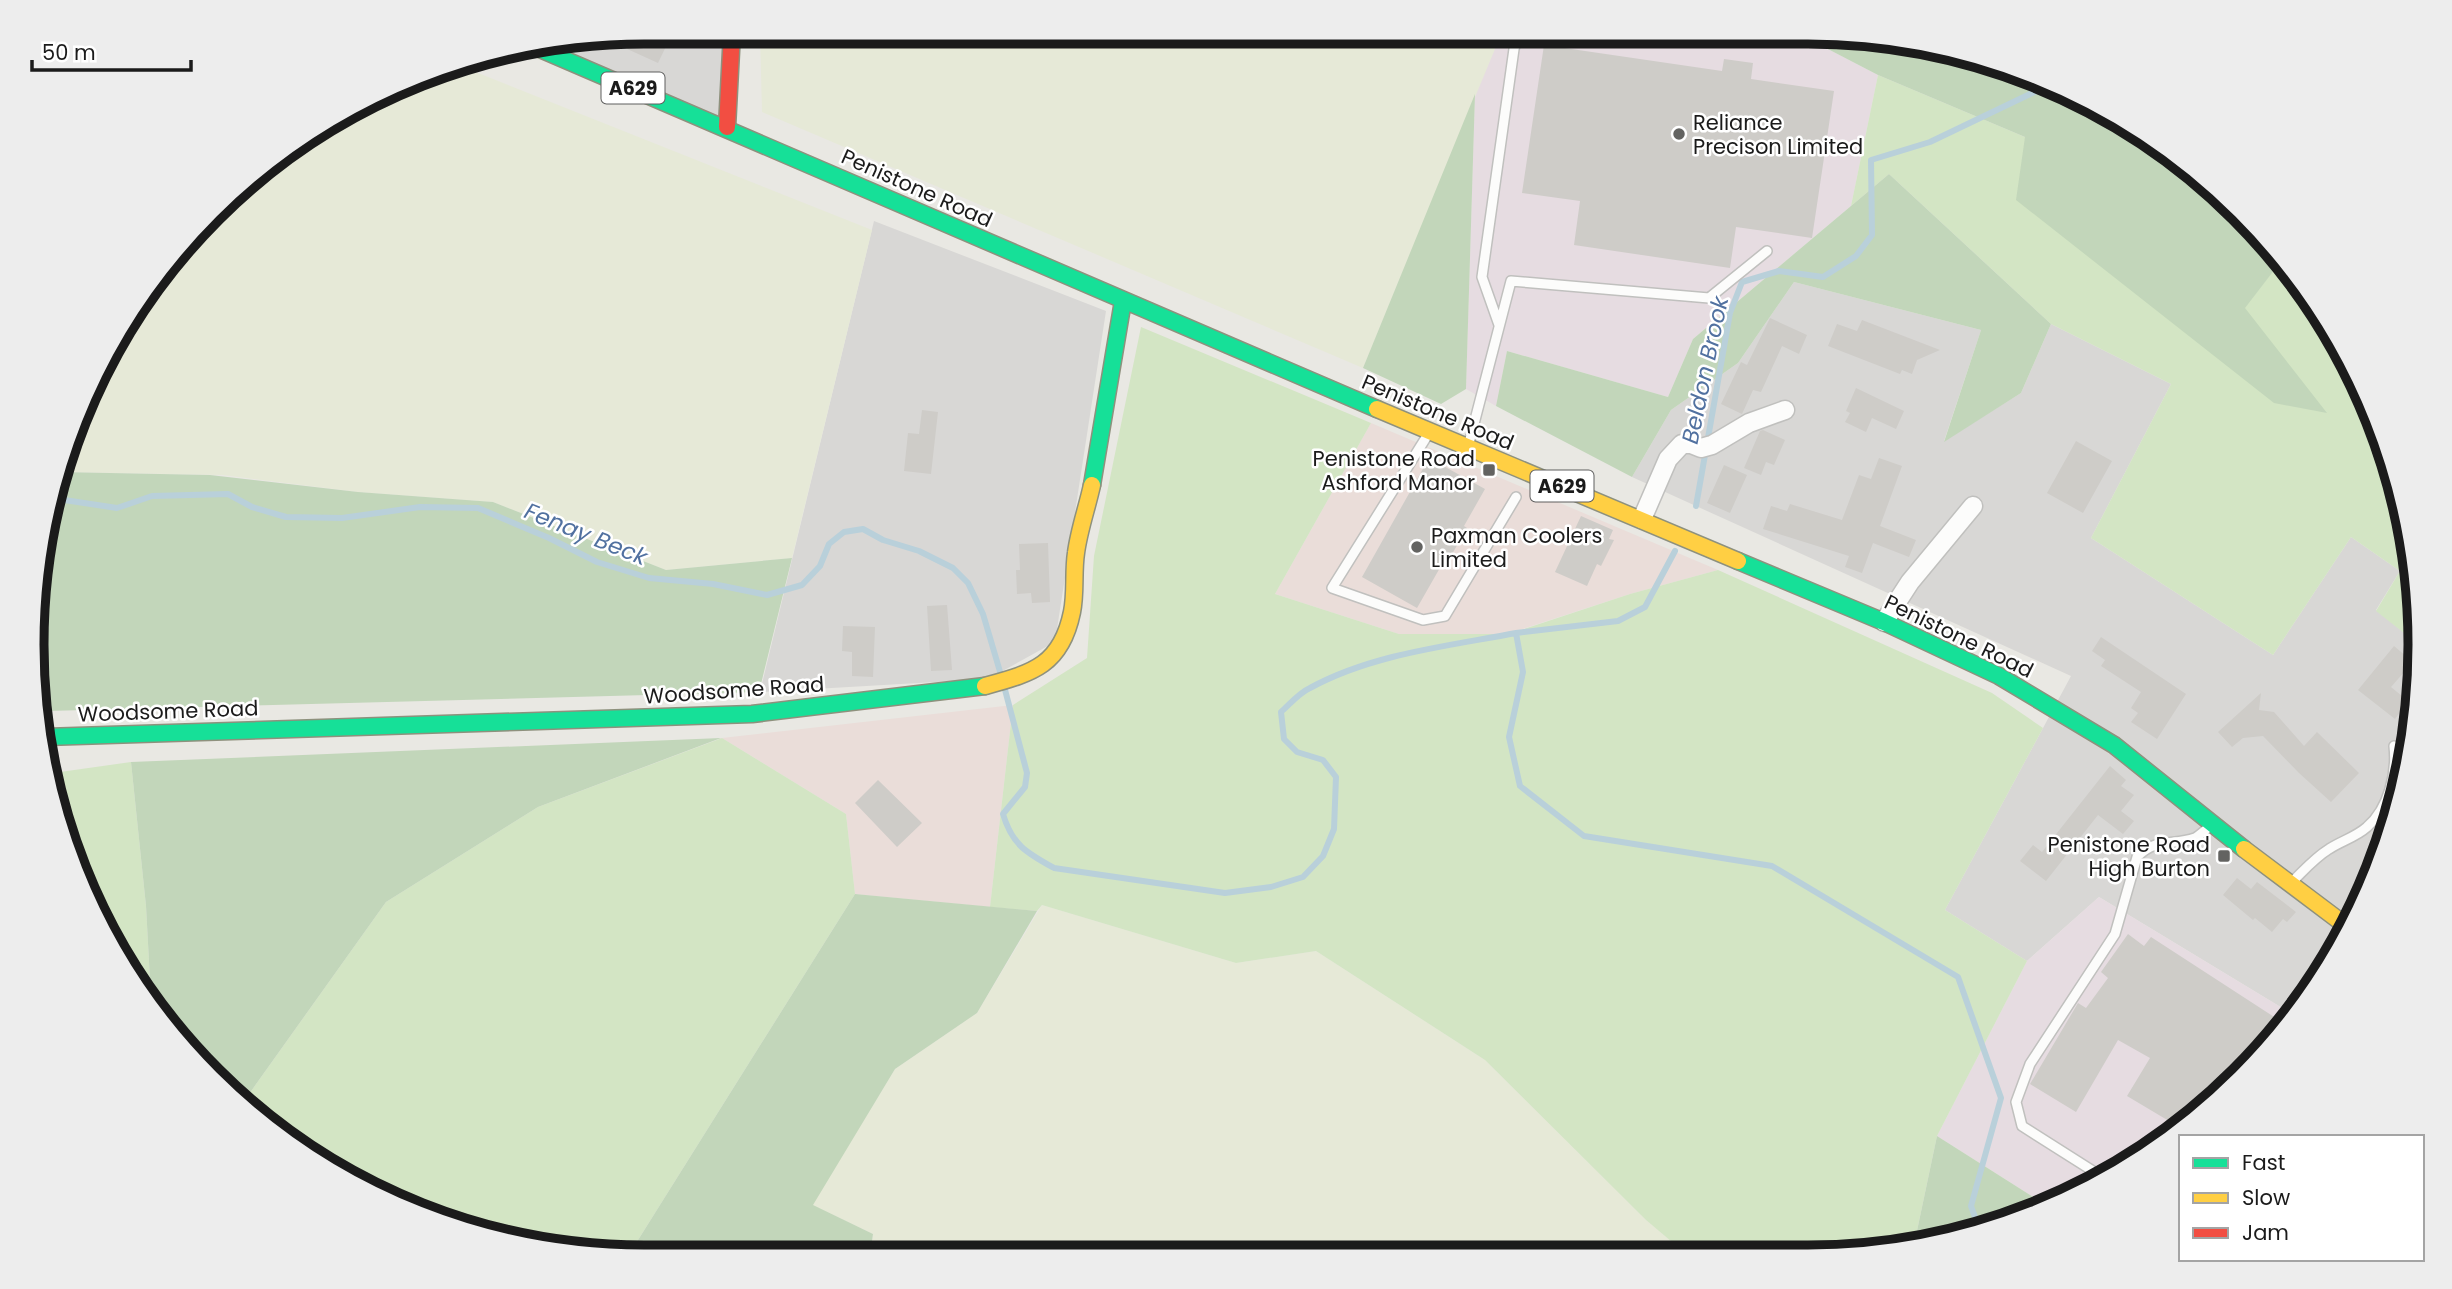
<svg xmlns="http://www.w3.org/2000/svg" width="2452" height="1289" font-family="Poppins,sans-serif">
<style>
.residential{fill:#d8d7d5}
.commercial{fill:#eaddd9}
.industrial{fill:#e6dce1}
.farmland{fill:#e6e9d7}
.grass{fill:#d3e5c4}
.forest{fill:#c2d6ba}
.lines{fill:none;stroke-linecap:round;stroke-linejoin:round}
.stream{stroke:#b9d0da;stroke-width:6}
.building{fill:#ceccc8}
.lane-casing{stroke:#c0c0be;stroke-width:12}
.street-casing{stroke:#c0c0be;stroke-width:21}
.fast-casing{stroke:#8e917d;stroke-width:19}
.slow-casing{stroke:#8e917d;stroke-width:19}
.jam-casing{stroke:#8e917d;stroke-width:19}
.lane{stroke:#fcfcfb;stroke-width:9}
.street{stroke:#fcfcfb;stroke-width:18}
.fast{stroke:#16e098;stroke-width:16}
.slow{stroke:#ffcf43;stroke-width:16}
.jam{stroke:#f24e42;stroke-width:16}
.poi-dot{fill:#636361;stroke:#fff;stroke-width:2.5}
.labels{text-anchor:middle;dominant-baseline:central;stroke-width:5;stroke-linejoin:round;paint-order:stroke}
.shield{fill:#fff;stroke:#5f5f5f;stroke-width:2}
.shield-label{font-size:19px;font-weight:bold;fill:#1b1b1b}
.poi-label{font-size:21px;fill:#1b1b1b;stroke:#fff;text-anchor:start}
.street-label{font-size:21px;fill:#1b1b1b;stroke:#fff}
.water-label{font-size:23px;font-style:italic;fill:#5171a0;stroke:#fff}
.rim{fill:none;stroke:#1b1b1b;stroke-width:9}
</style>
<rect width="100%" height="100%" fill="#e9e8e3"/>
<path class="residential" d="M645,32H732L727,127L540,49Z
M874,221L1106,311L1055,642L988,679L760,692Z
M1794,282L1981,330L1944,441L2021,393L2051,324L2171,384L2091,538L2273,655L2351,537L2400,571L2376,610L2418,644L2419,685L2400,804L2357,916L2292,1014L2099,897L2027,961L1945,910L2071,676L1632,477L1671,410L1738,363Z"/>
<path class="commercial" d="M1371,423L1718,570L1630,594L1498,637L1399,634L1275,594Z
M1013,705L990,907L855,894L846,814L722,738Z"/>
<path class="industrial" d="M1502,32L1797,33L1878,75L1851,206L1693,339L1668,397L1507,351L1496,406L1466,389L1475,94Z
M2099,897L2292,1014L2268,1049L2148,1154L2049,1207L1937,1136L2027,961Z"/>
<path class="farmland" d="M760,32H1502L1363,368L762,112Z
M453,63L872,230L792,558L666,570L493,502L358,492L223,475L59,472L135,304L271,158L447,64Z
M1042,905L1236,963L1316,951L1485,1060L1646,1220L1685,1253L870,1255L873,1234L812,1205L895,1069L977,1013Z"/>
<path class="grass" d="M1878,75L2025,137L2326,413L2244,308L2282,260L2339,338L2388,448L2415,565L2418,644L2376,611L2400,571L2351,537L2273,655L2091,538L2171,384L2051,324L1889,174L1851,206Z
M1141,327L1371,423L1275,594L1399,634H1509L1630,594L1718,570L1992,693L2043,728L1945,910L2027,961L1937,1136L1914,1245L1888,1252L1685,1253L1646,1220L1485,1060L1316,951L1236,963L1042,905L1037,911L990,907L1013,705L1087,658L1094,556Z
M722,738L846,814L855,894L628,1256H605L486,1237L373,1194L244,1101L386,902L538,807Z
M131,762L146,906L150,980L142,994L135,985L78,879L53,773Z"/>
<path class="forest" d="M1797,33H1847L1967,52L2079,95L2181,158L2269,241L2282,260L2245,308L2327,413L2274,403L2016,200L2025,137L1878,75Z
M1475,94L1466,389L1441,404L1363,368Z
M1889,174L2051,324L2021,393L1944,442L1981,330L1794,282L1738,363L1671,410L1632,477L1496,406L1507,351L1668,397L1693,339Z
M59,472L210,475L358,492L493,502L666,570L792,558L759,692L47,711L38,705L33,685L52,486Z
M721,738L538,807L386,902L244,1101L211,1078L142,994L150,980L146,906L131,762Z
M855,894L1037,911L977,1013L895,1069L813,1205L873,1234L870,1255L628,1256Z
M1937,1136L2049,1207L2042,1211L1914,1245Z"/>
<g class="lines">
<path class="stream" d="M51,498L117,508L152,496L228,494L252,507L286,517L342,518L420,507L478,508L549,538L597,562L649,578L713,584L767,595L802,585L820,566L829,544L844,532L863,529L883,540L919,551L953,568L968,583L983,614L1001,675
M1696,506L1730,313L1742,282L1779,271L1823,277L1856,256L1872,235L1871,160L1930,142L2051,84
M1516,633L1618,621L1645,607L1675,551
M1004,686L1027,773L1025,787L1003,814C1012,845 1027,853 1054,868L1225,893L1271,887L1303,877L1323,856L1334,829L1336,777L1323,760L1297,752L1284,739L1281,712C1290,704 1299,693 1310,688C1372,654 1448,646 1516,633L1523,672L1509,737L1520,786L1584,836L1772,866L1958,977L2001,1098L1971,1206L1979,1228"/>
</g>
<path class="building" d="M645,32H673L658,63L603,38Z
M1544,45L1722,71L1724,59L1753,63L1751,79L1834,91L1812,238L1736,227L1730,268L1574,245L1580,201L1522,193Z
M1770,318L1807,335L1799,354L1782,346L1761,392L1753,390L1742,414L1721,404L1741,362L1747,365Z
M1862,320L1940,350L1917,360L1912,374L1902,370L1900,374L1828,346L1837,324L1857,331Z
M1856,388L1904,411L1896,429L1872,418L1866,432L1845,422L1850,413L1846,411Z
M922,410L938,412L931,474L904,471L908,433L919,434Z
M1763,430L1785,440L1774,465L1766,462L1761,475L1744,468L1760,431Z
M2076,441L2112,461L2083,513L2047,493Z
M1429,458L1485,489L1464,526L1467,528L1444,568L1441,566L1417,608L1362,577Z
M1879,458L1902,466L1880,526L1916,540L1909,557L1873,543L1862,573L1845,567L1849,556L1763,529L1771,506L1787,511L1790,504L1842,520L1859,475L1871,479Z
M1724,465L1747,475L1730,513L1707,503Z
M1581,516L1613,530L1609,539L1614,540L1601,566L1597,564L1587,586L1555,572Z
M1048,543L1050,602L1032,603L1031,593L1017,594L1016,570H1020L1019,544Z
M947,605L952,670L931,671L927,606Z
M843,626L875,627L873,677L852,676V652L842,651Z
M2101,637L2186,694L2157,739L2131,722L2138,713L2131,708L2141,692L2101,666L2105,660L2092,651Z
M2394,646L2413,662L2391,687L2408,701L2395,719L2358,690Z
M2261,693L2259,710L2274,712L2304,746L2317,732L2359,773L2331,802L2299,773L2263,736L2243,738L2232,747L2218,732Z
M2110,766L2126,780L2121,786L2134,795L2121,811L2134,821L2123,834L2098,815L2046,881L2020,861L2033,845L2042,852Z
M878,780L922,823L897,847L855,803Z
M2237,878L2251,889L2257,882L2296,912L2287,922L2283,919L2272,932L2255,918L2253,920L2223,895Z
M2128,934L2144,946L2151,937L2285,1024L2268,1049L2179,1127L2127,1096L2150,1058L2118,1040L2076,1112L2030,1084L2078,1003L2086,1008L2108,978L2101,972Z"/>
<g class="lines">
<defs>
<path id="lane" d="M1499,325L1482,277L1514,49L1519,32
M1427,436L1332,588L1423,620L1445,616L1516,497
M1469,443L1511,281L1709,298L1767,251
M2296,878C2306,868 2316,857 2329,849C2341,841 2356,837 2367,827C2389,808 2397,773 2394,746
M2104,1178L2022,1126L2016,1102L2030,1064L2115,934L2137,857C2156,837 2173,846 2195,838C2199,836 2204,831 2208,828"/>
<path id="street" d="M1642,519L1668,459L1682,444H1691L1701,448L1712,445L1749,423L1785,410
M1884,622L1910,582L1973,506"/>
<path id="fast" d="M540,49L1377,409
M1092,485L1123,301
M1738,561L1884,622L1999,676L2114,745L2244,849
M45,737L752,714L985,686"/>
<path id="slow" d="M1377,409L1738,561
M985,686C1032,673 1061,666 1072,612C1076,593 1073,572 1076,553C1079,530 1087,508 1092,485
M2244,849L2349,928"/>
<path id="jam" d="M727,127L732,32"/>
</defs>
<use href="#lane" class="lane-casing"/>
<use href="#street" class="street-casing"/>
<use href="#fast" class="fast-casing"/>
<use href="#slow" class="slow-casing"/>
<use href="#jam" class="jam-casing"/>
<use href="#lane" class="lane"/>
<use href="#street" class="street"/>
<use href="#fast" class="fast"/>
<use href="#slow" class="slow"/>
<use href="#jam" class="jam"/>
</g>
<g class="poi-dot">
<circle cx="1679" cy="134" r="7"/>
<rect x="1482" y="463" width="14" height="14" rx="3.5"/>
<circle cx="1417" cy="547" r="7"/>
<rect x="2217" y="849" width="14" height="14" rx="3.5"/>
</g>
<g class="labels">
<g class="shield">
<rect x="601.5" y="72.5" width="63" height="31" rx="5"/>
<rect x="1530.5" y="470.5" width="63" height="31" rx="5"/>
</g>
<g class="shield-label">
<text x="633" y="88">A629</text>
<text x="1562" y="486">A629</text>
</g>
<g class="poi-label">
<text x="1693" y="122">Reliance<tspan x="1693" dy="24">Precison Limited</tspan></text>
<text x="1475" y="458" text-anchor="end">Penistone Road<tspan x="1475" dy="24">Ashford Manor</tspan></text>
<text x="1431" y="535">Paxman Coolers<tspan x="1431" dy="24">Limited</tspan></text>
<text x="2210" y="844" text-anchor="end">Penistone Road<tspan x="2210" dy="24">High Burton</tspan></text>
</g>
<g class="street-label">
<text transform="translate(917 188) rotate(24)">Penistone Road</text>
<text transform="translate(1438 412) rotate(23)">Penistone Road</text>
<text transform="translate(1959 636) rotate(26)">Penistone Road</text>
<text transform="translate(734 690) rotate(-4)">Woodsome Road</text>
<text transform="translate(168 711) rotate(-2)">Woodsome Road</text>
</g>
<g class="water-label">
<text transform="translate(1705 370) rotate(-78)">Beldon Brook</text>
<text transform="translate(586 534) rotate(22)">Fenay Beck</text>
</g>
</g>
<path d="M0 0H2452V1289H0ZM644 44H1808A600 600 0 0 1 2408 644V645A600 600 0 0 1 1808 1245H644A600 600 0 0 1 44 645V644A600 600 0 0 1 644 44Z" fill="#ededed" fill-rule="evenodd"/>
<path class="rim" d="M644 44H1808A600 600 0 0 1 2408 644V645A600 600 0 0 1 1808 1245H644A600 600 0 0 1 44 645V644A600 600 0 0 1 644 44Z"/>
<rect x="2179" y="1135" width="245" height="126" fill="#ffffff" stroke="#a4a4a4" stroke-width="2"/>
<rect x="2193" y="1158" width="35" height="10" fill="#16e098" stroke="#a4a4a4" stroke-width="2"/>
<text x="2242" y="1170" font-size="21" fill="#1b1b1b">Fast</text>
<rect x="2193" y="1193" width="35" height="10" fill="#ffcf43" stroke="#a4a4a4" stroke-width="2"/>
<text x="2242" y="1205" font-size="21" fill="#1b1b1b">Slow</text>
<rect x="2193" y="1228" width="35" height="10" fill="#f24e42" stroke="#a4a4a4" stroke-width="2"/>
<text x="2242" y="1240" font-size="21" fill="#1b1b1b">Jam</text>
<path d="M32 60v10h159v-10" fill="none" stroke="#1b1b1b" stroke-width="3.5"/>
<text x="42" y="60" font-size="21" fill="#1b1b1b" stroke="#ffffff" stroke-width="5" paint-order="stroke">50 m</text>
</svg>
